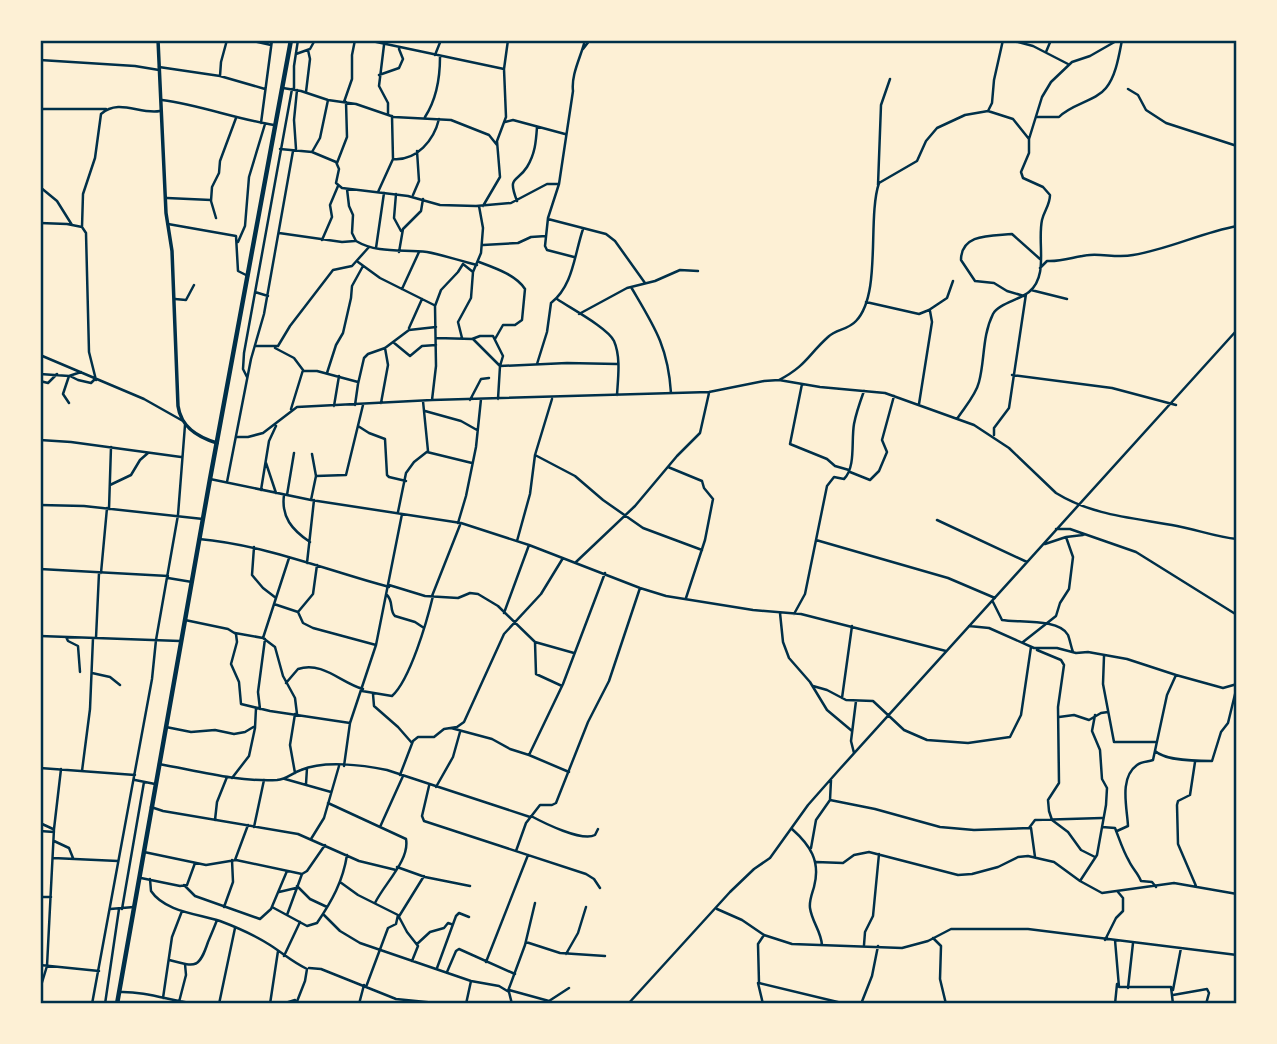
<svg xmlns="http://www.w3.org/2000/svg" width="1277" height="1044" font-family="'IBM Plex Sans',sans-serif">
<style>
.lines{fill:none;stroke-linecap:round;stroke-linejoin:round}
.minor{stroke:#003049;stroke-width:2.5}
.tertiary{stroke:#003049;stroke-width:3.5}
.trunk{stroke:#003049;stroke-width:4.5}
.neatline{fill:none;stroke:#003049;stroke-width:2.5}
</style>
<rect width="100%" height="100%" fill="#fdf0d5"/>
<g class="lines">
<path class="minor" d="M249,40L271,45
M367,40L504,69
M1010,40L1033,46L1068,64
M384,45L379,86L388,103V115
M583,49L590,40
M1046,52L1051,40
M296,54L310,49L315,40
M435,55L441,40
M40,60L135,66L159,70
M159,67L220,76L265,89
M379,75L399,68L403,59L399,49
M220,76L221,62L227,40
M283,88L301,91L328,100L356,104L394,117L451,120L489,135L497,145
M294,89V66L298,40
M1128,89L1138,95L1146,110L1166,123L1237,146
M306,92L310,59L308,50
M162,100C200,105 236,119 274,125
M344,102L352,79V55L355,40
M40,109H106
M988,111L992,103L994,80L1003,40
M425,117C436,100 440,77 440,57
M1037,117H1059C1071,104 1096,101 1106,88C1116,76 1119,55 1122,40
M505,122L513,120L565,134
M261,123L272,40
M280,149L312,152L336,162L339,169L336,183L342,188L408,196L440,205L476,206L511,203L547,184H559
M296,149L294,120L297,90
M312,152L320,138L328,100
M393,159C417,161 434,140 439,119
M337,163L347,137L346,102
M878,185L881,105L890,79
M40,187L57,201L72,225
M347,189L349,206L353,215L352,233L356,241C378,254 403,249 427,252C444,255 460,261 477,265
M378,192L393,159L392,116
M396,194L394,218L401,231
M413,195L419,181L417,151
M167,198L211,200
M517,201C507,175 517,183 527,167C535,154 536,142 537,127
M483,206L500,177L497,141L506,117L504,69L508,40
M216,218L211,201L212,187L219,173L220,161L236,118
M548,219L606,234L615,241L645,283
M40,223L67,224L82,227L86,233L89,352L96,380
M168,224L236,236L238,271L248,276
M82,227L83,194L95,158L101,114C119,98 140,115 160,111
M279,233L342,242L355,241
M322,240L332,217L330,205L338,186
M238,242L245,226L249,177L265,124
M483,245L518,243L531,237L546,236
M376,248L384,193
M399,252L403,229L421,211L423,199
M574,257L547,250L545,246L548,218L559,184L573,91C571,74 581,57 585,40
M358,262L380,278L434,305
M479,262C495,268 516,275 525,289L522,320L515,325H503L495,339
M463,264L473,272
M1040,268L1047,261C1063,262 1075,256 1090,255C1104,254 1119,258 1133,255C1170,249 1200,233 1237,226
M631,287C654,326 668,346 671,393
M402,289L419,252
M1031,290L1067,299
M255,292L268,296
M1024,296L1007,291L994,283L975,281L961,260C961,233 992,236 1012,234L1040,259
M175,299L186,300L194,285
M557,299C570,308 608,328 614,341C621,357 618,378 617,395
M866,302L919,314L929,310L947,298L953,281
M579,314L627,288L655,281L680,270L698,271
M409,328L422,299
M436,338L473,339L500,366L567,363L617,364
M462,338L458,322L471,298L473,272L481,253L483,228L479,206
M472,339L480,336H493L503,356L500,366L498,399
M393,342L410,356L422,346L436,345
M255,346H278L290,326L333,270L352,266L369,247
M275,348L294,358L303,370L291,409
M40,355L144,399L183,421
M537,364L547,332L551,303C573,286 574,256 583,229
M303,371H317L358,382
M327,373L336,345L343,333L351,298L352,286L363,266
M40,374L69,376L81,372
M1012,375L1112,388L1176,405
M69,376L63,394L69,403
M70,376L78,380L91,383L95,379
M247,377L243,369L244,353L292,89
M779,380C806,366 808,355 828,337C836,329 848,330 856,321C882,294 867,219 879,183L917,161L926,141L937,128L965,115L988,111L1013,119L1029,139
M40,381L48,383L57,374
M802,384L790,444L827,459L835,466L849,470
M432,400L436,366L435,306L441,290L458,272L463,264
M470,400L481,379L489,378
M381,403L388,365L385,348
M919,404L932,322L930,311
M355,405L358,384L364,358L368,354L385,348L409,330L436,327
M334,406L339,376
M425,411L461,421L477,430
M957,419C964,408 976,395 979,382C985,360 982,336 993,314C998,304 1019,300 1029,292C1049,276 1037,243 1042,220C1044,211 1050,205 1050,195L1043,187L1023,178L1021,172L1029,153V139L1042,97L1051,82L1072,62L1090,56L1118,40
M358,426L369,433L385,439L387,475L389,477L406,481
M994,435V428L1009,408L1026,294
M236,437H248L263,433L297,407L432,400L709,392L764,381L779,380L820,387L885,393L974,425L1009,448L1056,493C1093,516 1136,518 1177,526C1198,530 1216,537 1237,539
M40,440L71,442L181,457
M427,452L472,463
M535,455L575,476L603,500L643,528L702,550
M266,463L276,493
M668,467L702,481L704,488L713,499L705,540L686,598
M850,472L870,480L879,471L887,452L882,440L894,396
M316,476L346,475L363,405
M210,479L311,500L461,523L529,545L640,588L666,596L753,610L801,614L946,651
M227,482L251,359L264,314L293,151
M110,485L131,475L140,460L148,453
M261,490L269,441L276,426
M284,495C281,517 292,530 310,542
M287,495L294,453
M311,500L316,476L312,454
M40,505L84,506L203,519
M109,509L111,447
M398,512L406,473L414,462L428,451L423,401
M937,520L1027,562
M458,523L466,496L476,447L481,399
M1056,529H1070L1136,552L1237,615
M199,539C265,545 326,570 389,587
M816,540L948,578L995,598
M517,541L530,494L535,455L552,399
M1045,544L1066,537L1083,535
M254,547L252,575L263,588L276,598
M576,562L635,506L677,456L700,433L709,393
M307,563L314,500
M40,569L168,576
M101,573L107,508
M168,578L192,582
M389,585L425,596L458,598L470,593L478,594L498,606L535,642L574,653
M387,595C394,602 389,610 395,616L415,622L424,628
M432,596L460,525
M993,602L1002,620C1018,623 1059,618 1068,635C1070,640 1071,647 1073,652
M274,604L298,612L303,623L313,628L376,645
M298,612L313,594L317,565
M504,613L529,545
M780,613L783,642L789,658L810,682L827,710L852,731
M794,614L805,594L827,486L834,477L844,479C856,467 851,441 854,424C856,413 860,402 864,391
M185,620L228,629L236,634L237,642L231,664L239,682L241,704L270,711L350,723
M969,626L989,628L1034,648H1057L1076,653L1088,652L1127,659L1176,675L1223,688L1237,684
M235,633L263,638L275,647L283,676L295,698L297,714
M40,636L180,641
M66,637L68,641L78,646L80,672
M96,638L99,573
M263,638L289,558
M535,642L536,674L562,686
M1023,642L1056,616L1060,603L1069,589L1073,557L1066,537
M1037,650L1061,660L1064,665L1058,707L1059,783L1048,800L1049,811L1052,820L1068,832L1081,850L1095,857
M1104,656L1103,684L1114,742H1156
M92,673L110,677L120,685
M286,683L298,669C323,661 341,683 363,689
M813,686L827,690L846,700L873,701L904,730L927,740L968,743L1010,737L1021,715L1031,647
M362,691L392,696C410,680 427,621 433,596
M373,694L374,706L398,727L412,743
M842,698L852,626
M260,709L258,692L265,639
M1059,717L1074,715L1089,720L1101,713L1108,712
M166,727L191,732L215,730L234,734L245,732L255,726
M451,728L492,739L510,749L529,755L569,772
M1155,751C1166,761 1197,761 1212,761L1221,732L1228,723L1237,686
M854,753L851,741L856,701
M529,755L563,684L605,573
M1195,762L1190,795L1178,801L1177,805L1178,844L1196,886
M159,764C198,771 237,782 277,780C287,779 292,773 301,770C324,760 363,765 387,770L530,817
M344,766L350,723L376,645L402,514
M40,768L135,775
M82,771L90,709L93,638
M295,773L290,745L295,714
M400,775L413,741L418,737H434L444,729L457,727L464,722L504,634L541,594L563,558
M232,778L249,756L255,728L256,708
M285,779L331,792
M135,780L155,784
M306,784L307,768
M429,786L422,816L424,821L586,874L594,879L600,888
M436,787L453,757L460,732
M830,800L875,809L940,827L974,830L1031,828L1035,857
M328,803L406,839C410,860 384,884 375,903
M151,807L163,811L298,834L359,861L396,870
M531,816C544,823 582,842 595,835L598,829
M215,820L217,802L227,777
M40,823L53,829
M254,827L264,780
M380,827L403,776
M1102,827L1115,828C1119,838 1123,851 1129,861C1132,868 1138,873 1141,881L1152,882L1156,887
M1029,828L1035,820L1102,818
M792,829C810,845 821,861 814,887C812,894 809,901 810,908C812,922 821,931 822,945
M40,831L54,832
M1117,831L1128,826C1127,807 1119,778 1137,765C1142,761 1148,762 1153,760L1167,695L1176,675
M311,839L324,818L339,766
M54,841L69,848L73,858
M811,848L816,820L830,800L831,780
M516,851L526,823L540,805H552L556,803L588,722L609,681L640,588
M144,852L206,865L236,860L302,874L307,871L325,845
M53,858L118,861
M235,860L248,825
M816,862L843,863L854,855L869,852L958,875L972,874L998,867L1018,857L1028,856L1054,862L1080,881L1102,893L1174,883L1237,894
M397,867L425,877L470,886
M141,878L180,886L187,885L195,863
M150,879L151,891C165,912 199,914 220,921C236,927 256,936 270,945C284,954 291,961 307,969L305,981L296,1004
M1080,881L1097,855L1106,805L1107,788L1102,779L1100,750L1092,731L1095,715
M340,882L358,895L398,915L396,924L388,928L366,987
M184,885L195,896L260,919L271,909L287,871
M297,886L310,899L327,907
M279,892L296,888
M40,897H51
M224,907L233,882L232,860
M272,907L307,926L317,923C332,901 343,881 347,855
M110,909L134,907
M122,909L144,782
M717,909L742,920L764,935L792,944L902,948L928,941L951,929H1028L1237,955
M323,914L340,931L360,943L471,981L499,986L509,992L512,1004
M287,915L302,874
M399,917L407,932L418,946L412,961
M398,918L424,876
M764,935L758,944L759,983L846,1004
M933,938L941,946L940,979L946,1004
M1105,940L1116,918L1123,911V898L1118,892
M1115,940L1119,987H1171L1173,1004
M526,942L560,953L605,956
M417,944L430,932L444,928L448,923L451,924
M864,945L865,932L873,916L879,854
M566,954L578,933L586,907
M284,956L300,922
M169,960C196,967 199,969 208,942C211,935 214,928 217,920
M486,962L528,855
M40,965L99,971
M309,968L321,969L396,999L446,1004
M437,968L456,916L459,913L469,917
M447,972L456,951L459,949L515,974
M758,983L763,1004
M1128,988L1133,943
M40,989L47,966L54,829L61,769
M509,990L549,1001L569,988
M1173,990L1181,948
M508,991L525,945L535,903
M119,992C146,991 171,1001 197,1004
M1173,995L1207,989L1209,993L1206,1004
M163,998L172,937L182,911
M179,1002L186,975L185,964
M92,1004L152,679L156,640L178,515L185,425
M105,1004L119,909
M219,1004L235,928
M270,1004L278,951
M282,1004L295,1000
M359,1004L364,985
M466,1004L471,981
M628,1004L730,892L754,869L770,858L808,805L838,771L1237,330
M861,1004L872,976L878,946
M1115,1004L1117,984"/>
<path class="tertiary" d="M158,40L166,213L172,251L178,406C181,427 197,437 217,443"/>
<path class="trunk" d="M117,1004L210,479L291,40"/>
</g>
<rect width="1277" height="1044" fill="none" stroke="#fdf0d5" stroke-width="84"/>
<rect x="42" y="42" width="1193" height="960" class="neatline"/>
</svg>
